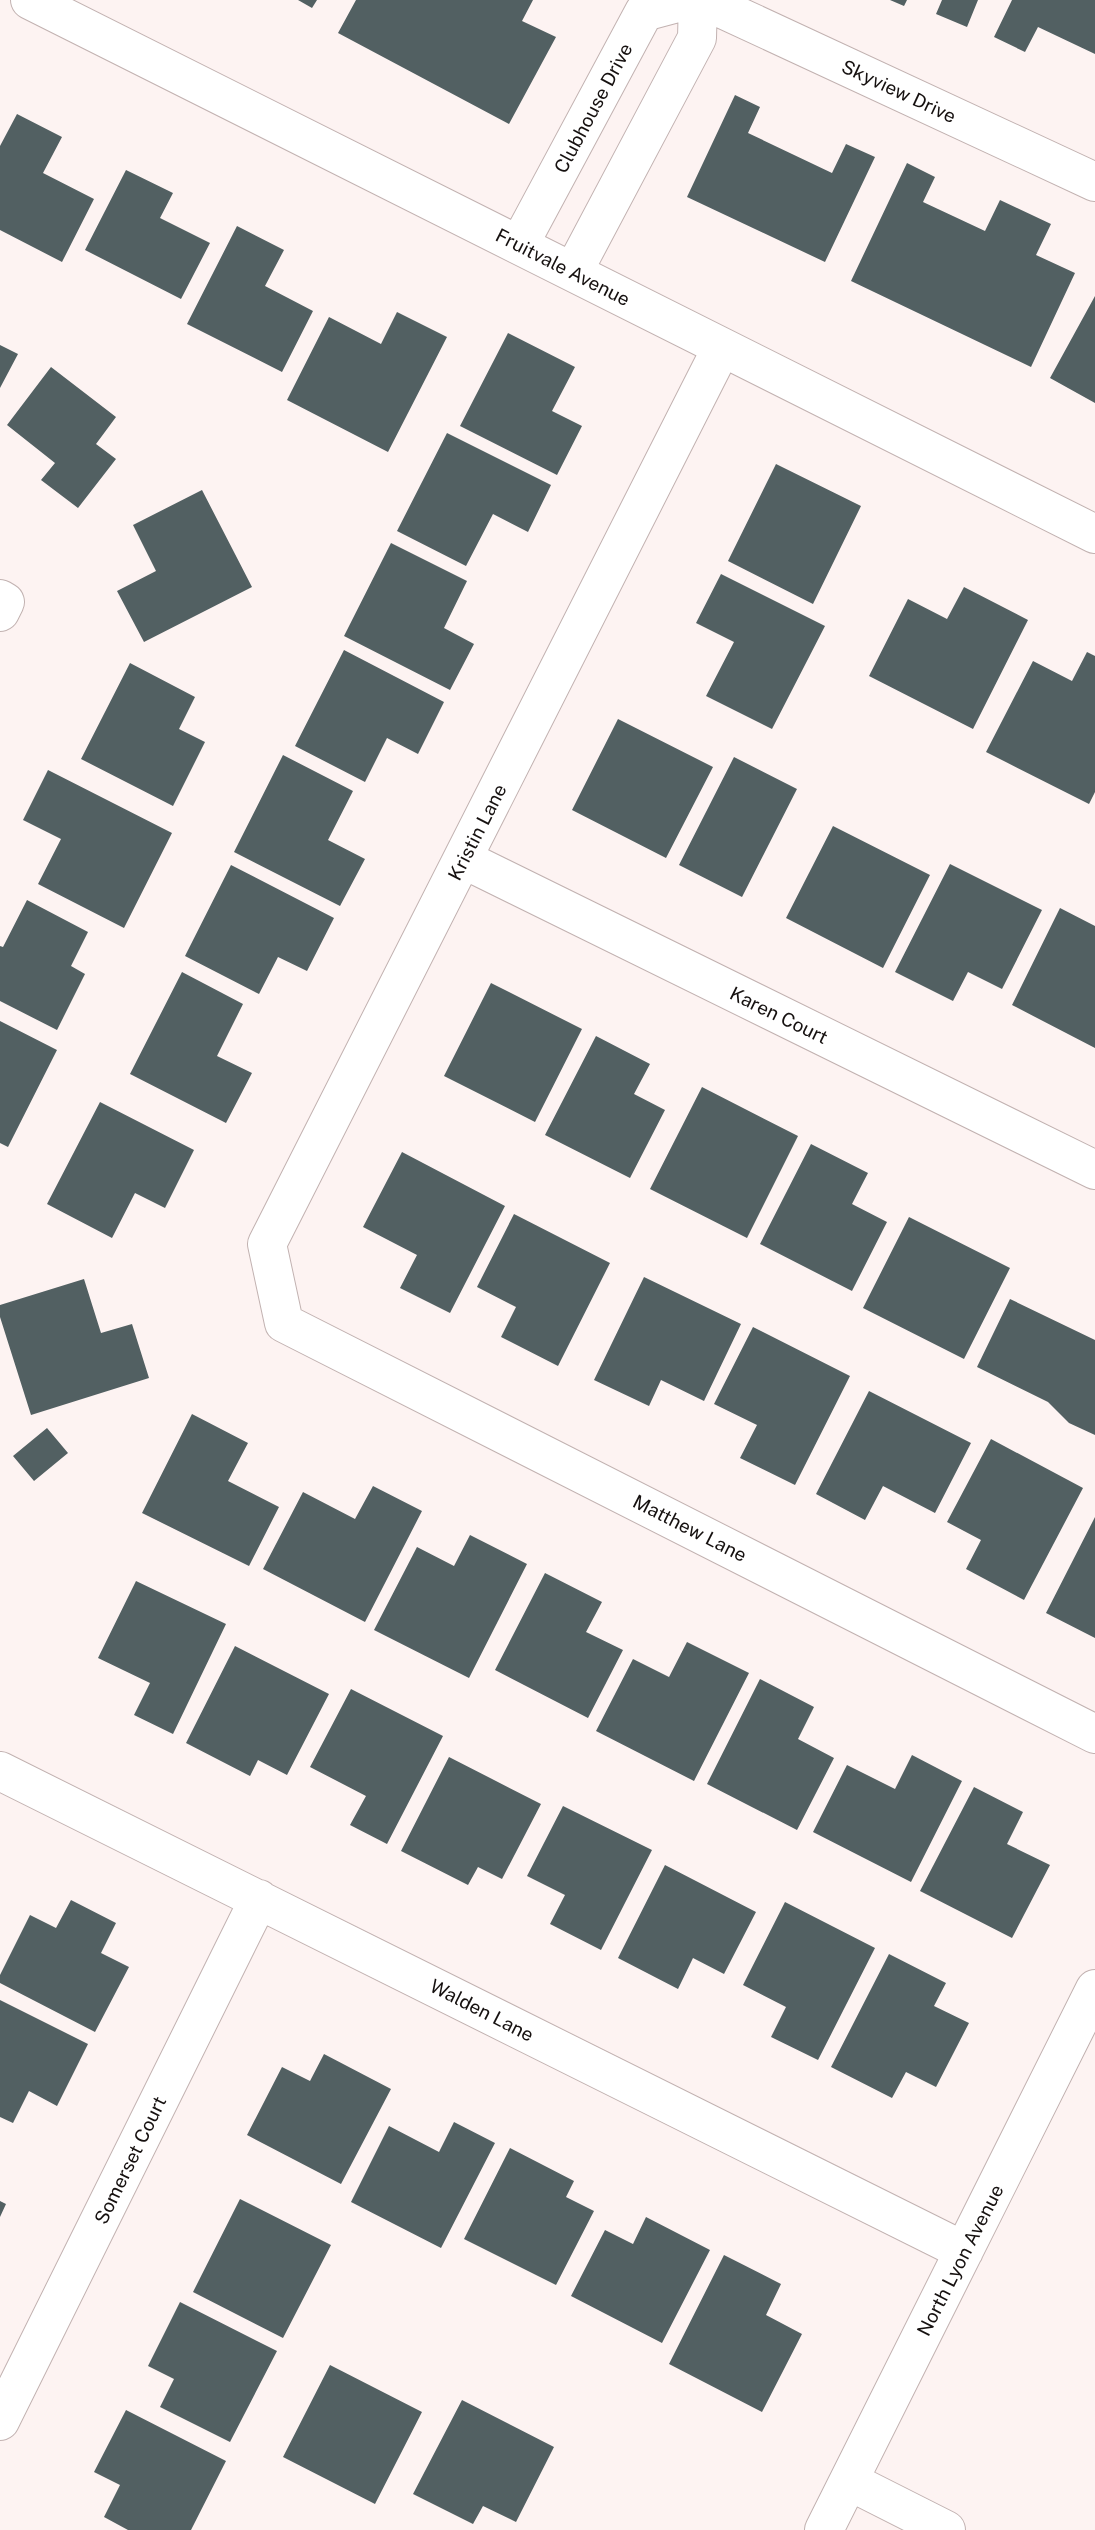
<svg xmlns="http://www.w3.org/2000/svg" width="1095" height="2530" font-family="'Public Sans',sans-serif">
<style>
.building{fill:#526062}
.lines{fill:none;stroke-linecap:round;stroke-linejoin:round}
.minor-casing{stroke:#c2b2b1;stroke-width:40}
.minor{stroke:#fff;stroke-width:38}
.labels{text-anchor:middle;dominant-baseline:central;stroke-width:7;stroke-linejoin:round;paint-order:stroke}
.street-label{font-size:19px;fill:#161110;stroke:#fff}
</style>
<rect width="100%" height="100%" fill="#fdf3f2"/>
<path class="building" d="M298,0H317L312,8Z
M356,0H533L522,21L556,37L509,124L338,33Z
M890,0H907L904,6Z
M942,0H978L967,27L936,14Z
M1012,0H1095V54L1038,27L1025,52L994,37Z
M735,95L760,107L748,133L832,173L846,144L875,157L825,262L687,197Z
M17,114L62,137L43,173L94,199L62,262L0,230V146Z
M907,163L935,177L923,202L985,231L1000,200L1051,224L1036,255L1075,273L1031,367L851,281Z
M126,170L173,193L160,218L210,243L181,299L85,250Z
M237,226L284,250L265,286L313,311L282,372L187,324Z
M1095,296V403L1050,378Z
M397,312L447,337L388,452L287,400L329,317L381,344Z
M508,333L575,367L552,411L582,426L557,475L460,426Z
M0,345L18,354L0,388Z
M51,367L116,417L96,444L116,459L78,508L41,480L55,463L7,425Z
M447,433L551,485L528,532L493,514L466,566L397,531Z
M776,464L861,506L813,604L728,561Z
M202,490L252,587L144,642L117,591L156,571L133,525Z
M391,543L467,581L444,628L474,644L450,690L344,636Z
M721,574L825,626L772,729L706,696L734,642L696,623Z
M964,587L1028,620L973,729L869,676L908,599L947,619Z
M344,650L444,702L418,754L387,738L365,782L295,746Z
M1087,652L1095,656V792L1089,804L986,752L1033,661L1072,681Z
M130,663L195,697L179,729L205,742L173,806L81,759Z
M618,719L713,767L666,858L572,810Z
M283,755L353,791L328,840L365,859L340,906L234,852Z
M734,757L797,789L742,897L679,865Z
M48,770L172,833L124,928L38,884L61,839L23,820Z
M833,826L930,875L883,968L786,918Z
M950,864L1042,910L1002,989L968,972L953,1001L895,972Z
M231,865L334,918L307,971L278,957L259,994L185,956Z
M27,900L88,932L71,966L85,974L57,1030L0,1001V946L3,947Z
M1060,908L1095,926V1048L1012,1005Z
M182,972L243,1004L217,1056L252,1073L226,1123L130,1074Z
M491,983L582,1029L535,1122L444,1076Z
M0,1021L57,1050L8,1147L0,1143Z
M596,1036L650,1064L634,1094L665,1110L630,1178L545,1135Z
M702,1087L798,1136L747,1238L650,1189Z
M100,1102L194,1150L165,1208L135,1193L112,1238L47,1204Z
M811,1144L868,1173L852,1204L887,1222L852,1291L760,1244Z
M402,1152L505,1206L450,1313L400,1288L417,1255L363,1227Z
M514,1214L610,1263L558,1366L501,1337L516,1307L477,1287Z
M909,1217L1010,1268L964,1359L863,1308Z
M644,1277L741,1324L704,1401L661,1380L649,1406L594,1380Z
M84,1279L101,1333L132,1324L149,1378L31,1415L0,1317V1305Z
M1010,1299L1095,1340V1435L1069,1423L1048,1402L977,1367Z
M753,1327L850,1376L795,1485L740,1458L757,1425L714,1404Z
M869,1391L971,1443L935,1513L883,1486L865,1520L816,1494Z
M192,1414L248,1443L228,1481L279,1507L249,1566L142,1513Z
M47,1428L68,1453L34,1481L13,1456Z
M991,1439L1083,1488L1024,1600L966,1569L981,1540L947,1522Z
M373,1486L422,1511L365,1622L263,1569L303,1492L355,1519Z
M1095,1517V1638L1046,1613Z
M470,1535L527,1564L469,1678L374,1630L417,1547L454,1566Z
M545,1573L602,1602L586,1632L623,1650L588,1718L495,1670Z
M136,1581L226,1624L173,1734L134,1715L150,1683L98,1658Z
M687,1642L749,1673L694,1781L596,1731L633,1659L669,1677Z
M235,1646L329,1694L287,1775L258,1760L250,1776L186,1743Z
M760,1679L814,1707L798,1739L834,1758L797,1830L707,1784Z
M351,1689L443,1736L387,1844L350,1825L366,1796L310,1767Z
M912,1755L962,1781L911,1882L813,1832L847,1765L895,1789Z
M449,1757L541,1804L502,1879L478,1867L468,1885L401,1851Z
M974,1787L1023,1812L1007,1844L1050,1865L1012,1938L920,1891Z
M563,1806L652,1850L601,1950L550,1924L565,1895L527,1876Z
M665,1865L756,1912L724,1974L693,1958L678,1989L618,1958Z
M71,1900L116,1923L101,1953L129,1967L95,2032L0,1983V1975L30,1915L56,1928Z
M785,1902L875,1948L818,2060L771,2037L786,2007L743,1985Z
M889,1954L946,1983L934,2006L969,2023L936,2087L906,2072L892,2098L831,2067Z
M0,2000L88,2044L57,2106L29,2091L13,2123L0,2117Z
M324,2054L391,2089L341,2184L247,2135L282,2067L310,2081Z
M454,2122L495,2143L441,2248L351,2202L389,2126L439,2152Z
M510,2148L574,2181L566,2197L594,2211L556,2285L464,2239Z
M240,2199L331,2245L283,2338L193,2292Z
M0,2201L6,2204L0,2217Z
M646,2217L710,2250L662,2343L571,2296L605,2230L633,2244Z
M724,2255L781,2284L766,2315L802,2334L762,2412L669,2364Z
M180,2302L277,2351L230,2442L160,2407L174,2379L148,2366Z
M330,2365L422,2412L375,2504L283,2457Z
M462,2400L554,2447L516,2522L483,2506L473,2524L413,2494Z
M126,2410L226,2461L191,2530H128L104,2517L120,2485L94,2472Z"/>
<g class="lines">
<defs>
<path id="minor" d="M30,0L1095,534
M703,0L1095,182
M519,245L644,12L689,0
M573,272L697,38L698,0
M722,347L267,1244L284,1323L1095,1734
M0,599L5,602L0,612
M463,859L1095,1170
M0,1771L964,2251
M0,2421L259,1899
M849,2481L946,2530
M824,2530L1095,1989"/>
</defs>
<use href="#minor" class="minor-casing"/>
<use href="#minor" class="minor"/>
</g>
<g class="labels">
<g class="street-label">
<text transform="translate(899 91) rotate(25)">Skyview Drive</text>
<text transform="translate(593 108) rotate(-62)">Clubhouse Drive</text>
<text transform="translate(563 267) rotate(27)">Fruitvale Avenue</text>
<text transform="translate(477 832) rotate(-63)">Kristin Lane</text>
<text transform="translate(779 1015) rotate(26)">Karen Court</text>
<text transform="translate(690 1528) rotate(27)">Matthew Lane</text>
<text transform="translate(482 2010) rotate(27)">Walden Lane</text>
<text transform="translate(130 2160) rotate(-64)">Somerset Court</text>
<text transform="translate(960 2260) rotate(-63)">North Lyon Avenue</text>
</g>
</g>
</svg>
